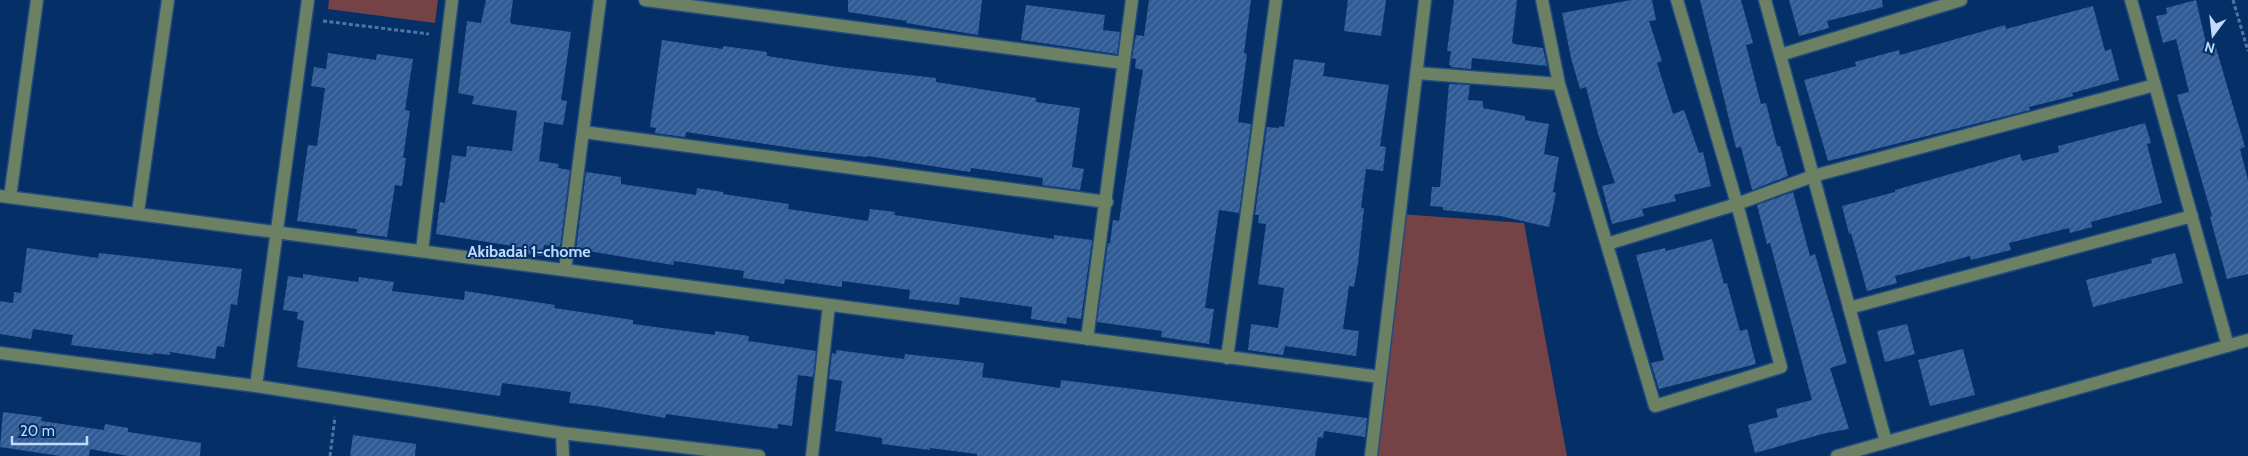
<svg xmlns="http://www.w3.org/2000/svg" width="2248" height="456" font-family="Cabin,sans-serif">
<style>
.green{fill:#754245}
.building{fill:url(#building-hatch)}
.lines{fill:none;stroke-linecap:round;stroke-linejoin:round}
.minor-casing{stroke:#224b7f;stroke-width:15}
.path{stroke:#5175a3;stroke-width:3;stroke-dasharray:4 2.5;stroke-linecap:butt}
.minor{stroke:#6c8064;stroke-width:12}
.labels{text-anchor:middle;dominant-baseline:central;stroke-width:4;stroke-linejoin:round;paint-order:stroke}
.neighbourhood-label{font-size:16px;font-weight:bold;fill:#c1d9fa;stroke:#043067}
</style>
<defs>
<pattern id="building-hatch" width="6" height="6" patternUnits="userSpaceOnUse" patternTransform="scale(1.25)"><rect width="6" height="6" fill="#305b95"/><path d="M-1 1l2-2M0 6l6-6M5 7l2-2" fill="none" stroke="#4c72a5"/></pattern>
</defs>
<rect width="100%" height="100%" fill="#043067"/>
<path class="green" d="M329,0H438L435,23L328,9Z
M1400,214L1524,223L1567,456H1371Z"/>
<path class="building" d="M486,0H513L510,22L512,24L571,32L561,100L567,101L563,125L544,122L539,161L559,164L558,168L570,170L560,247L544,245L543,256L512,252L513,246L436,234L440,202L445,203L452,155L466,157L467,146L512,151L517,111L472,104L474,96L458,93L467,21L481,23Z
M848,0H982L978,35L906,23L907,21L848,12Z
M1149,0H1251L1244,53L1247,54L1238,122L1251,124L1239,213L1219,210L1205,308L1214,309L1209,344L1161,337L1162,331L1097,322L1108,243H1110L1113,220L1119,221L1143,70L1135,68L1136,59L1132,58L1136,35L1144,36Z
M1348,0H1386L1381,36L1344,31Z
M1454,0H1517L1512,42L1514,44L1543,48L1547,66L1472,58L1471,69L1451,67V65H1449L1451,51H1447Z
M1631,0H1652L1656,20L1649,21L1662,61L1657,63L1673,114L1684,110L1699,153L1703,152L1711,186L1674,195L1676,201L1642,209L1644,216L1612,224L1602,186L1615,183L1598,134L1586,87L1580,89L1571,58L1562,13Z
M1700,0H1741L1753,43L1746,45L1761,104L1766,103L1777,146H1780L1788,176L1752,190L1741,147L1736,148Z
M1789,0H1882L1883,7L1827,21L1829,28L1799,36Z
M2196,0L2206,43L2214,41L2245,147L2240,149L2248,180V274L2227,279L2210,217L2212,216L2177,95L2189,92L2176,39L2163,43L2156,16L2167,14L2166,8Z
M1026,5L1105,15L1103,30L1120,32L1117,54L1021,40Z
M2093,6L2105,51L2111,49L2119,80L2072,93L2073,96L2029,107L2030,110L1828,161L1804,80L1856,66L1855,62L1884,54L1899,50L1900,55L2005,25L2006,29Z
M662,40L723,49V46L767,52V56L838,67L936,78V82L1036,98V102L1080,108L1072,167L1084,169L1080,190L1042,185L1043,178L971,168L970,172L868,156L867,157L806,150L686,132L685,137L655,133L656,128L650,127Z
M328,53L376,60L377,54L413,59L405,110L410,111L403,158H406L402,186L395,185L387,237L356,233L357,229L297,221L308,145L317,146L325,88L311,86L314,67L326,69Z
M1294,59L1325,63L1323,76L1389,85L1380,146L1386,147L1383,171L1366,169L1361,208H1364L1358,263L1354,287L1349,286L1343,329L1359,331L1356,356L1285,346L1283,355L1248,350L1251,324L1278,328L1284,288L1258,284L1266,224L1258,223L1259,215H1255L1267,127L1279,128V126L1284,127Z
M1449,84L1470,85L1468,100L1483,101V108L1525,116V120L1549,124L1544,154L1559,157L1553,192L1556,193L1549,227L1500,216L1443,210V207L1430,206L1432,187H1440Z
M2145,123L2151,143L2147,144L2162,203L2091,222L2092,227L2070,233L2069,228L2009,243L2011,250L1971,260L1970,256L1895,276L1897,283L1867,291L1851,233L1849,234L1842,206L1895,192V190L2020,154L2022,161L2059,152L2058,146Z
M586,172L621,177V184L696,195L697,188L723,192V194L789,204L788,209L868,221L870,209L895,212L894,215L1054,239V235L1092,240L1081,319L1067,317L1066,324L1031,319L1032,307L960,297L959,305L909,299L910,290L842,281V287L785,279L784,284L743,278L744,271L674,261L673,265L576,249Z
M1793,192L1810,256L1815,254L1847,363L1830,368L1849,429L1826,433L1755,453L1748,425L1778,417L1776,409L1812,400L1770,243L1767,244L1757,205Z
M1712,239L1724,284L1727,283L1740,331L1747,329L1756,364L1659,389L1651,363L1664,360L1636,255L1665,248L1666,251Z
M27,248L98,258L99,253L242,269L237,305L231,304L224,347L217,346L215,359L170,352V355L153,353V355L71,345L73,335L33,329L31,339L0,334V301L13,303L14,292L21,293Z
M2175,253L2183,283L2093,307L2086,280L2152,263L2151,259Z
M303,274L358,282L359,277L394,282L392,291L464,300L465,291L555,305L554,308L633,320V324L715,335V331L749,336L748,341L816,351L813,377L798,375L792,426L778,424V429L666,414L665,418L596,406L569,403L571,392L502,383L500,396L297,367L304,321L297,319L298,312L283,310L288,276L303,278Z
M1907,324L1915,354L1885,362L1877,331Z
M1963,349L1975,395L1930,406L1918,360Z
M836,350L904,359L905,354L984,363L982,377L1060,388L1061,380L1367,418L1365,437L1324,431L1323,438L1318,437L1315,456H977V454L930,448V450L882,444V438L835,431L842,381L829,379L832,353L836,354Z
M3,412L42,417L41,421L104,430L105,424L128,428V432L201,443L200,456H128L90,449L89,456H60L0,447Z
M353,435L416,444L415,456H350Z"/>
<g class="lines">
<defs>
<path id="minor" d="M645,0L1123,63
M1542,0L1559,84L1655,406L1781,367L1737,204L1677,0
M1765,0L1886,442
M2131,0L2228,346
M1780,55L1961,0
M1417,73L1559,84
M584,132L1107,202
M0,196L1380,377
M10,197L37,0
M138,212L168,0
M1607,244L1737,204L1813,176L2155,85
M422,251L452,0
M565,270L600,0
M1849,308L2192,216
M1087,339L1132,0
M0,353L256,386L562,433L759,456
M1227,358L1276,0
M256,386L308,0
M562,433L563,456
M812,456L829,305
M1371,456L1425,0
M1837,456L2248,340"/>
</defs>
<use href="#minor" class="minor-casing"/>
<path class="path" d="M2233,0L2248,51
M323,21L429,34
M330,456L335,417"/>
<use href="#minor" class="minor"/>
</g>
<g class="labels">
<g class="neighbourhood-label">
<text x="529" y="251">Akibadai 1-chome</text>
</g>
</g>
<g transform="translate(2213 35) rotate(195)" stroke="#043067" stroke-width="4" paint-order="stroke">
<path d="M0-4L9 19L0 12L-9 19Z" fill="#c1d9fa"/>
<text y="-8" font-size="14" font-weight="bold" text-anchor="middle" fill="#c1d9fa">N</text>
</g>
<path d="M12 436v8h75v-8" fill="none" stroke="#c1d9fa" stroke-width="2.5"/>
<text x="20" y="436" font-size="15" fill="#c1d9fa" stroke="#043067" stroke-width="4" paint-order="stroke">20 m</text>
</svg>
